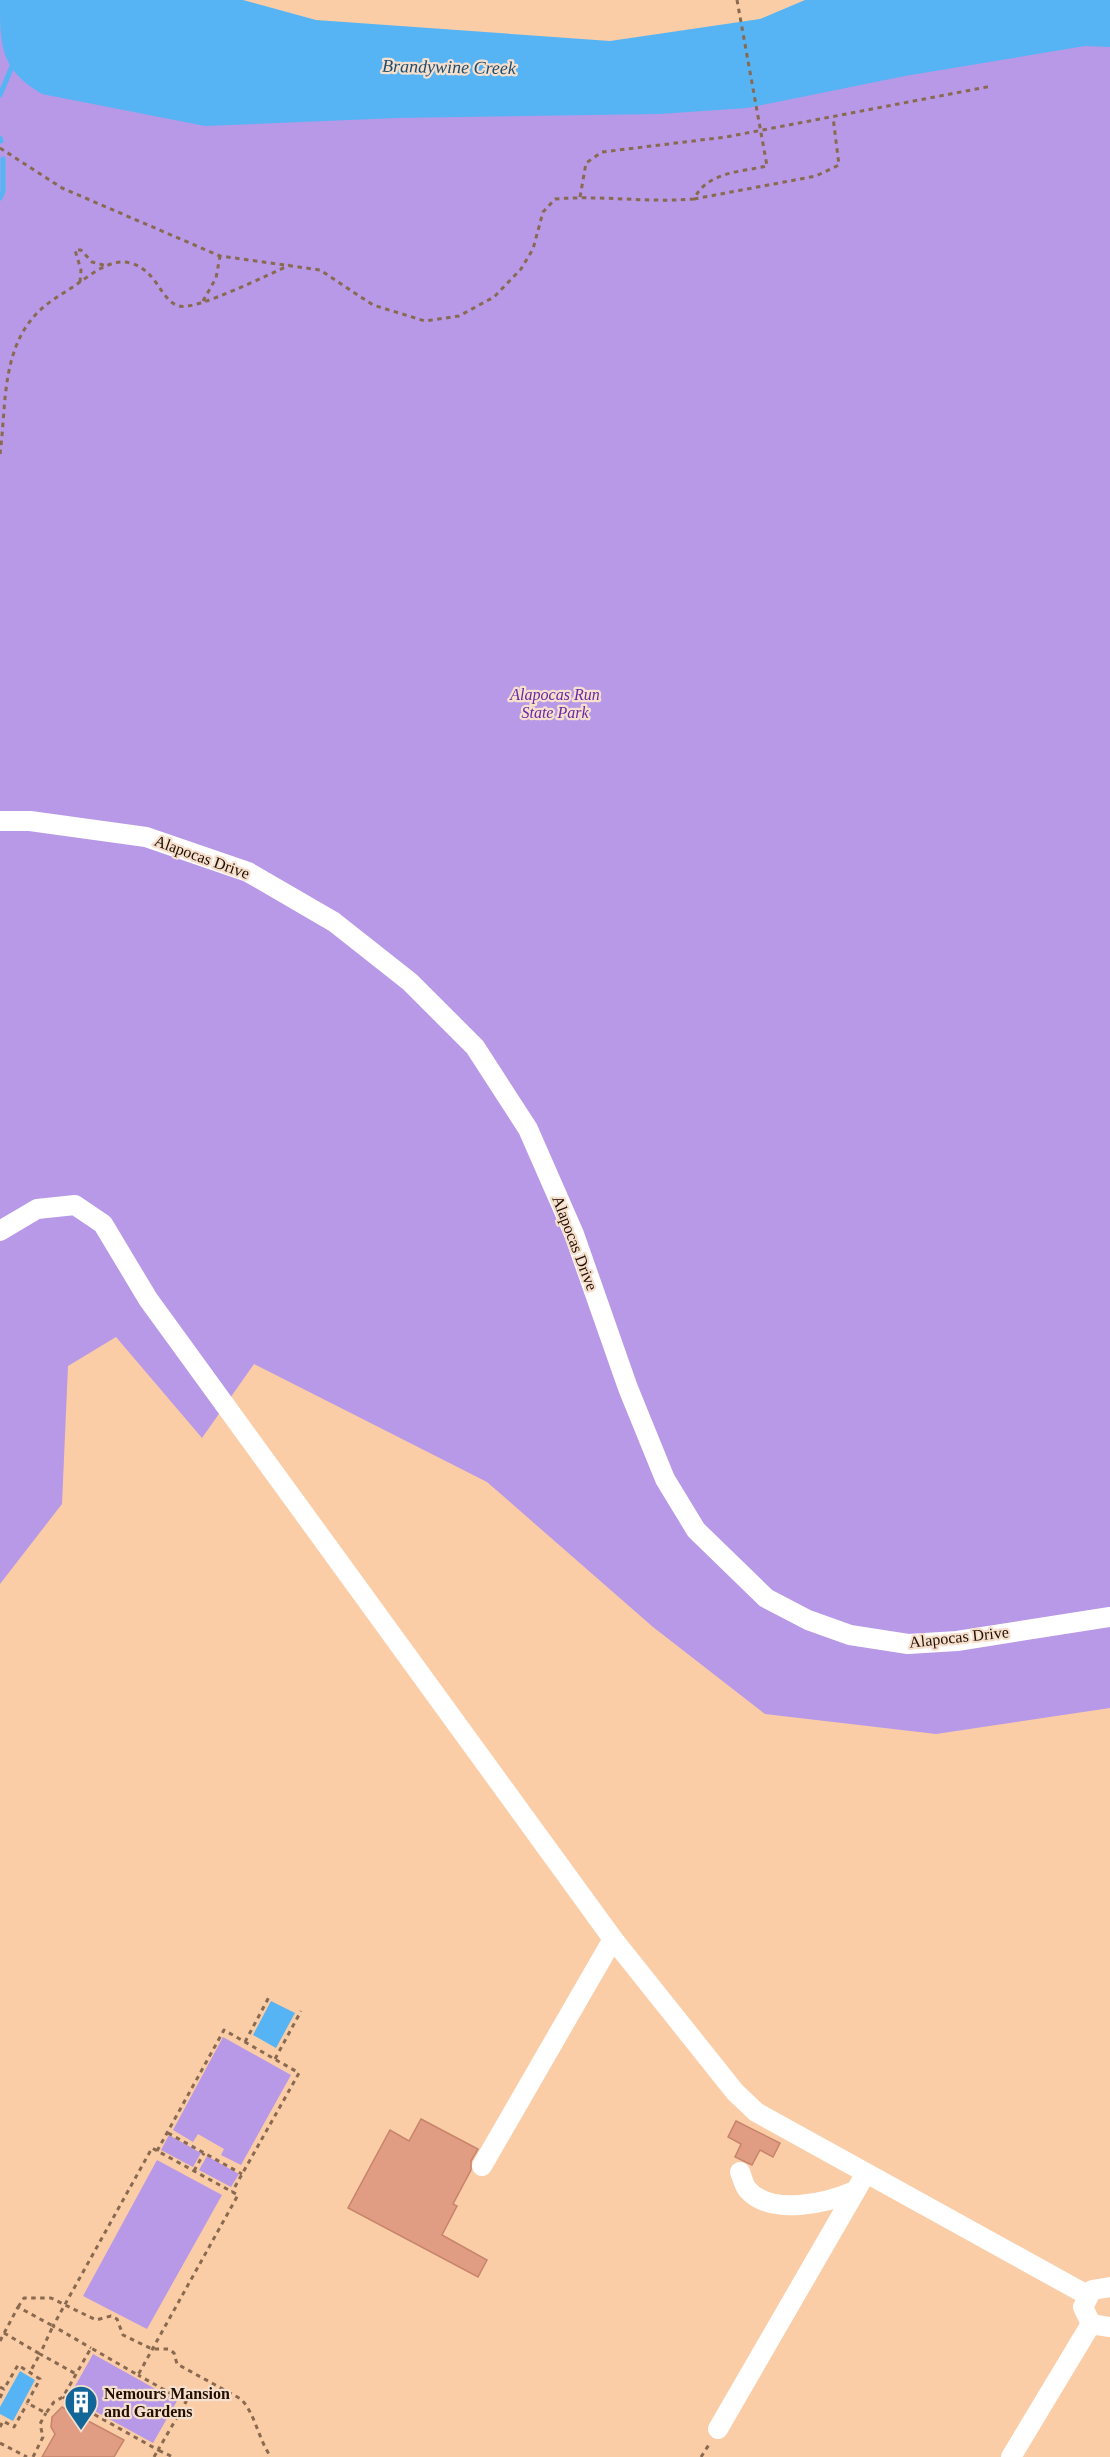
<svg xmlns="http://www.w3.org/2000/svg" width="1110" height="2457" font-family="Georgia,serif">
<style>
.green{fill:#b799e7}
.water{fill:#56b4f4}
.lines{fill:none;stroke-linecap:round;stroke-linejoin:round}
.stream{stroke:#56b4f4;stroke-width:5}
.building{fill:#e19d83;stroke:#c6846b;stroke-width:1.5}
.path{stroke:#896a50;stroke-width:3;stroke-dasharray:4.5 4.5;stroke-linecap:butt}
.minor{stroke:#fff;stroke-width:20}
.labels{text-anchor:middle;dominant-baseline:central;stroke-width:4.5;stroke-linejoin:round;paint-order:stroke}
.park-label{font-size:16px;font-style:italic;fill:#6828a8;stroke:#f6dfcd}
.street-label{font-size:16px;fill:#220f00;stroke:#f6dfcd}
.poi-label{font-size:16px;font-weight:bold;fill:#220f00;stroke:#f6dfcd;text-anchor:start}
.water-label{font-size:18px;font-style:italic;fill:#1c4d6e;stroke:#f6dfcd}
</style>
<rect width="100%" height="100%" fill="#facda7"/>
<path class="green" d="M0,0L485,69L1110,0V1708L936,1734L765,1714L653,1627L487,1482L254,1364L202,1438L116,1337L68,1366L62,1504L0,1584Z
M223,2037L291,2075L241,2165L221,2155L224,2149L198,2134L193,2142L173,2130Z
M169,2135L201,2153L193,2167L161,2150Z
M207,2156L239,2174L231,2187L199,2170Z
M157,2160L222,2195L147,2329L83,2296Z
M93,2354L177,2401L153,2443L69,2397Z"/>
<path class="water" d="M0,0H243L316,20L610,41L760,19L805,0H1110V47L1085,46L905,76L747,108L659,114L397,118L205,126L42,94C0,69 0,46 0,0Z
M271,2001L295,2013L276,2048L253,2035Z
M20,2371L35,2380L13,2421L0,2414V2407Z"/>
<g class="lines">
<path class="stream" d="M0,95L13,64
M0,138L1,141
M0,198L3,191V159"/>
</g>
<path class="building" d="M421,2119L478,2149L471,2161V2170L453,2204L457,2206L442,2235L487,2260L478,2277L348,2208L390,2130L409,2141Z
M736,2121L780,2143L773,2157L760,2150L752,2165L735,2157L741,2144L728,2137Z
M62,2407L124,2440L114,2457H42L55,2434L51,2427L52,2417Z"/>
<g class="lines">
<path class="path" d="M0,148L62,188L220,256L320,270L373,305L425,321L459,316L494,297L521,269L533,249L543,212L555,199C601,195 647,203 694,199C707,172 740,172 767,166L737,0
M580,197L586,163L602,152L726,137L992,86
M694,199L816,176L839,165L833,117
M80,282L81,270L75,250H81L92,262L107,266
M203,301L216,278L220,256
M0,454C7,402 0,342 46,305C56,297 69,290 80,282C93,273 112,258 130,263C158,270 160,301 179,306C196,311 271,273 290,265
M245,2042L269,1997
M275,2059L301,2011
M168,2133L242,2174
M157,2151L224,2030L299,2073L232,2192
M194,2171L204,2153
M18,2307L24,2298H51L96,2320L111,2316L117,2319L123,2335L152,2349H169L174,2353L177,2364L241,2399C256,2415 258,2439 271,2457
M4,2333L40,2354L30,2372
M0,2341L18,2307L53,2326L40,2354L76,2374
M0,2387L4,2389L18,2365L40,2379L27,2403L46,2413L54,2402L63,2397L91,2348L138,2375L238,2195L152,2148L53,2326L91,2348
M63,2397L158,2450L186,2402L138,2375
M0,2398L4,2389
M0,2427L3,2421L14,2427L27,2404
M0,2443L27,2457
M33,2457L43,2437L40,2424L46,2413
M154,2457L158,2450L173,2457
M701,2457L710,2443"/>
<path class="minor" d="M0,821H30L146,837L248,872L334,922L410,982L475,1047L528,1129L574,1234L628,1388L665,1479L696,1530L766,1598L808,1620L850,1635L908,1644L957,1641L1110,1617
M0,1231L37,1209L75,1205L103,1224L148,1299L613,1939
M482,2166L613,1939L735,2092L756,2112L1087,2295
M740,2172C742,2177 744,2185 747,2189C771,2217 827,2203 855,2191
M1110,2287L1092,2290L1083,2307L1091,2324L1110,2327
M718,2429L866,2173
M1011,2457L1091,2324"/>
</g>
<defs>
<symbol id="building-pin" viewBox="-11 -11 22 30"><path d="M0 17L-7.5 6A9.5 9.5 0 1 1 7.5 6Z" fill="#136798" stroke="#f6dfcd"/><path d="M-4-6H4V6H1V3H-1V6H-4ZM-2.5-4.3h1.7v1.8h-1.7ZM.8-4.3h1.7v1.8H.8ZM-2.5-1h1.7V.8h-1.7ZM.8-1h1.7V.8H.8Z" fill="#fff"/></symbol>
</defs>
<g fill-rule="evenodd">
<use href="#building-pin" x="62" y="2383" width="38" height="52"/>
</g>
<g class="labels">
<g class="park-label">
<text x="555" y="694">Alapocas Run<tspan x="555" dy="18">State Park</tspan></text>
</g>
<g class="street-label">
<text transform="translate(202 857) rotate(20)">Alapocas Drive</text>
<text transform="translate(575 1243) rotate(69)">Alapocas Drive</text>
<text transform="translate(959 1637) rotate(-6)">Alapocas Drive</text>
</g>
<g class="poi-label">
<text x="104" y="2393">Nemours Mansion<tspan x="104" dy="18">and Gardens</tspan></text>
</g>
<g class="water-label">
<text transform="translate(449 67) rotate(1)">Brandywine Creek</text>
</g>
</g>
</svg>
